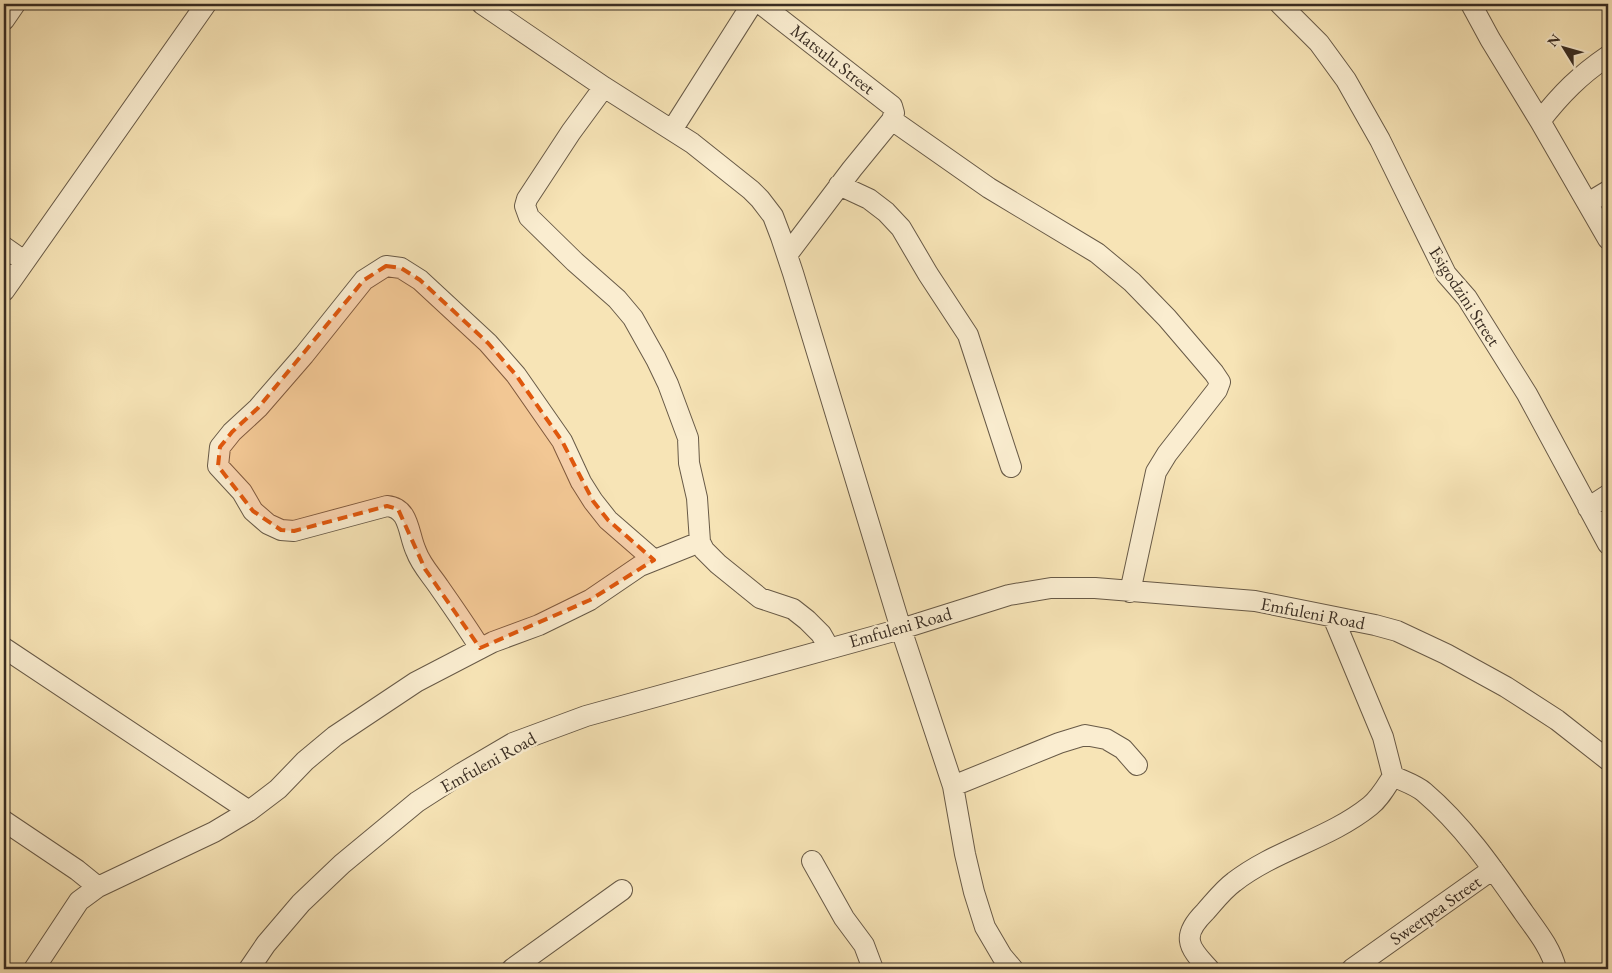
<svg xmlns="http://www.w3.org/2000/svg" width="1612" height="973" font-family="'EB Garamond',serif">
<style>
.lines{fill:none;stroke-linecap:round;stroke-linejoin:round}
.minor-casing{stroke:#685a47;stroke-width:22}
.minor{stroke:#faedd0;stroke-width:20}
.marked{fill:#df570d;fill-opacity:0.2;stroke:#df570d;stroke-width:4;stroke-dasharray:10 6;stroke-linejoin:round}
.labels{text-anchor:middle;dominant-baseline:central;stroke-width:5;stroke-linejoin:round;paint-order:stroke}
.street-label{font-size:18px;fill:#382c22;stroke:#faedd0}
</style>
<rect width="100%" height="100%" fill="#f7e4b6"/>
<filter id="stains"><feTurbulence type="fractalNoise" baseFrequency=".004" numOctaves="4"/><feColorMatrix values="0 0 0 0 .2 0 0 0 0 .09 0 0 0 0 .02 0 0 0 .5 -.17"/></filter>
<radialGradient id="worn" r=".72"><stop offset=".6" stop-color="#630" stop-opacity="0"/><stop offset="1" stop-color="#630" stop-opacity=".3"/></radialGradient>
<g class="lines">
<defs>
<path id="minor" d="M482,4L604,87L692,143L751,190L760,199L773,216L781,237L793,273L901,629L953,786L965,854L974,892L985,927L1002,956L1013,969
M761,4L892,106L894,113L892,120L852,169L787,255
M1280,4L1319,43L1346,80L1380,140L1446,274L1467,298L1527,394L1608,544
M1471,4L1490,39L1540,121L1608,239
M4,20L15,4
M604,87L571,132L527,199L525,206L529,217L575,262L617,299L633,318L656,359L668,384L688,438L689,463L697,498L700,542L704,550L718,564L760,598L793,609L807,620L821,634L829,648
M892,120L989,188L1097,253L1132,282L1167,318L1214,373L1220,382L1217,390L1167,454L1156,472L1130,592
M1540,121C1561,94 1580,75 1608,56
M672,130L752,4
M839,185L869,199L886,212L901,228L928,274L968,335L1011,467
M1588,203L1608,191
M4,247L24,261
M4,291L206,4
M1588,508L1608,495
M4,648L249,811
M480,648C467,627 453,607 439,587C431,575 421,565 416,551C408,534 410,508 387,506L294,531L281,530L268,524L253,511L242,492L218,466L220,447L232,432L258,408L304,355L364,280L386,266L401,268L420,280L488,343L516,375L562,441L581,482L593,501L608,520L654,560
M1393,776C1403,781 1416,785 1424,792C1464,826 1494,870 1524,913C1536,930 1551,948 1556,969
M953,786L1059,743L1085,735L1106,739L1123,749L1137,765
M4,821L77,870L98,887
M812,861L844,918L864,945L873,969
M34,969L79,901L98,887L214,832L249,811L278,789L305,761L335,736L416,682L493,642L539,625L590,600L640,566L700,542
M249,969L266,944L301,903L342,864L417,802L462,773L513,743L586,716L901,629L1009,595L1051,588H1095L1255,601L1375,625L1397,631L1446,654L1506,687L1557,720L1608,760
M512,969L622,890
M1209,969C1203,962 1191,951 1190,941C1188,930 1198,919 1205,912C1214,902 1223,890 1234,882C1275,850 1329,839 1370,806C1380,798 1386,787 1393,776L1383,737L1333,617
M1352,969L1493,869"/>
</defs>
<use href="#minor" class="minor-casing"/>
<use href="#minor" class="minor"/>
</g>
<path class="marked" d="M386,266L401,268L420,280L488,343L516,375L562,441L593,501L608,520L654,560L590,600L480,648L425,569L398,509L387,506L294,531L281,530L253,511L218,466L220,447L232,432L258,408L364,280Z"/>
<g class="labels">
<g class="street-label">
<text transform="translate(833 59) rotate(38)">Matsulu Street</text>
<text transform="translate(1465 296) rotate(57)">Esigodzini Street</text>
<text transform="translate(1313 613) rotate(11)">Emfuleni Road</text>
<text transform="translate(900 627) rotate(-16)">Emfuleni Road</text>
<text transform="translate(488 762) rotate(-29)">Emfuleni Road</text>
<text transform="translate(1435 910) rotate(-35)">Sweetpea Street</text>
</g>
</g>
<rect width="1612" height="973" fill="none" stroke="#f7e4b6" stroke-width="20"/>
<rect x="5" y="5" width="1602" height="963" fill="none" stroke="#382c22" stroke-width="2.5"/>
<rect x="10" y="10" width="1592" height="953" fill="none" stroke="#382c22"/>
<g transform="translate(1564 48) rotate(307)" stroke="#faedd0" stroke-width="4" paint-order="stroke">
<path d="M0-4L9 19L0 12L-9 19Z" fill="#382c22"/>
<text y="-8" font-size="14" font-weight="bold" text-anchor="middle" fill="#382c22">N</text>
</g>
<rect width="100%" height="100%" filter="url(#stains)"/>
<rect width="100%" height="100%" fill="url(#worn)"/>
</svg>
